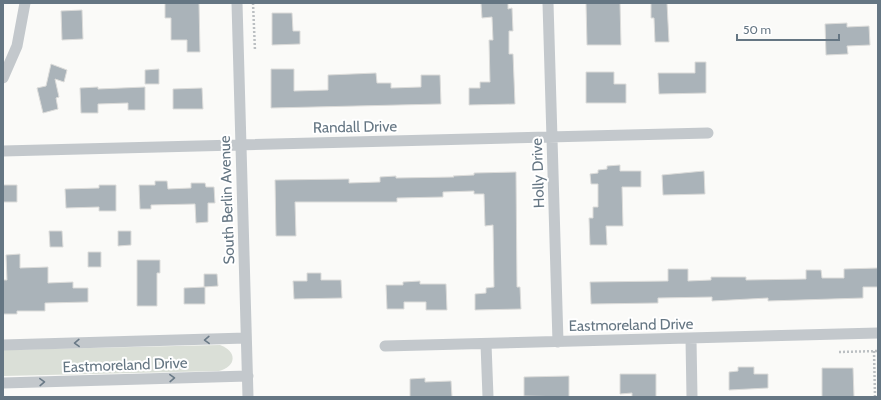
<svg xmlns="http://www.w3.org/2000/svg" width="881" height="400" font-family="Cabin,sans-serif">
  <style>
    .green { fill: #dadfd7 }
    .building { fill: #aab3b9; stroke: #dcdcda }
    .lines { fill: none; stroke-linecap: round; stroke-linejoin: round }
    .path { stroke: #bbbfc2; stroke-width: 2.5; stroke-dasharray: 2 2; stroke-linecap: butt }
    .street { stroke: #c3c8cc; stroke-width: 11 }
    .oneway { stroke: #6a7a87 }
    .labels { text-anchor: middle; stroke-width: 4; stroke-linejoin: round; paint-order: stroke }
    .street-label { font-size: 15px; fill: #657683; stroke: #fff }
  </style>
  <rect width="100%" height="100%" fill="#fafaf8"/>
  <!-- green -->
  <path class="green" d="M220,345C237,351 237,366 219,371L3,376V350Z"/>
  <!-- building -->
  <path class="building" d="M165,3H199L200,52H187V40H171V18H165Z
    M481,3H508V9L512,8L513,31H509V54H513L515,104L469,105V88H480V82H490L489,40H493L492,17L482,18Z
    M586,3H620L621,45H587Z
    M651,3H667L669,42H655L654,18H651Z
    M82,10L83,39L62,40L61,11Z
    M272,13H292L293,31H300V44L272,45Z
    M847,23V27L869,26L870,45L847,46L848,54L826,55L825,24Z
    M695,62H706V93L659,94L658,73H695Z
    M51,64L67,70L64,82L55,79L59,97L56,98L58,109L43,113L37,88L46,86Z
    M159,69V84H145V70Z
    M271,69H294V91L328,90V75L376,73L377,83H391V88L421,87V75H440L441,104L271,108Z
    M586,72H614V84H626V103H586Z
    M98,87V89L145,87V110H128V103L98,104V113H81L80,88Z
    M202,88L203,109H173V89Z
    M620,165V171H641V187H622L623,226H606L607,245H590L589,218H593V207H598V184H591L590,174L598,173V170L607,169V166Z
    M704,171L705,194L663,195L662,175Z
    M516,172L517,287H520L521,309L475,310V294L486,293V288L494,287L493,225L485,226L484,194H474V191L443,192V197L397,198V202H295L296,236H276L275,180L349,179V183L380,182V177L396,176V178L454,177L453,176L474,175V173Z
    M155,181H167L168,189L191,188V183H205L206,187H214L215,203H208V222L196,223L195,204L151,205V209H140L139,185H155Z
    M3,185H17V202H3Z
    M99,185H116V211H99V207L66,208L65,189L99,188Z
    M49,231H62L63,247H50Z
    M118,231H131V245L118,246Z
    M88,252H101V267H88Z
    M20,254V268L48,267V283L73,282V288H88V302L45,303V311H17V314H3V280H7L6,255Z
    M137,260H160V273H157V306H137Z
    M878,268V287H863V298L768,301V298L712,301V297L658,298V303L591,304L590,282L668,281V269H688V281L711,280V277H746V280L806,279V270H821L822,278H844V269Z
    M307,273H321V280H341L342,298L294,299L293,281H307Z
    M204,274H217L218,286L204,287Z
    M420,281V284H446L447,310H426V302H404V309H387L386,285H403V282Z
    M205,287V304H184V288Z
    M738,367H754V374H768V388L729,390V372L738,371Z
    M822,368H853L854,397H822Z
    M620,374H656V397H632V393L620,394Z
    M569,376V397L524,396V377Z
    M425,378V382L451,381L452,397H410V379Z"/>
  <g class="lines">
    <!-- path -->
    <path class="path" d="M253,3L255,51
      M874,351L875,397
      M839,352L878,351"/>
    <!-- street -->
    <path class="street" d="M237,3L248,397
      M548,3L558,342
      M3,78L17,46L25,3
      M3,151L708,133
      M691,339L692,397
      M486,344L488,397
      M3,345L246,338
      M385,346L878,333
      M3,383L248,376"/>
  </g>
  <!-- one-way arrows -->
  <defs><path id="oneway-chevron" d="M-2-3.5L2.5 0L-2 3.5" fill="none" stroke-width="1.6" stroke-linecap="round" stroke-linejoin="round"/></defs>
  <g class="oneway">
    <use href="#oneway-chevron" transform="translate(207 340) rotate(178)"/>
    <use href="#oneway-chevron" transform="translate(77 343) rotate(178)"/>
    <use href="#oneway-chevron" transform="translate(172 378) rotate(-2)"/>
    <use href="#oneway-chevron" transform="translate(42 382) rotate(-2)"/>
  </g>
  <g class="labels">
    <!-- street labels -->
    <g class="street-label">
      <text transform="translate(355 127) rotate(-1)" y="5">Randall Drive</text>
      <text transform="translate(538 173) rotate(-92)" y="5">Holly Drive</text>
      <text transform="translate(227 200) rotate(-92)" y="5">South Berlin Avenue</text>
      <text transform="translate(631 325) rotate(-1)" y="5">Eastmoreland Drive</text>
      <text transform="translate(125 365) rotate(-2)" y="5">Eastmoreland Drive</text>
    </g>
  </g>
  <!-- border -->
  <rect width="881" height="400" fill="none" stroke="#657683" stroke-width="8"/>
  <!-- scale -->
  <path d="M737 34v6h102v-6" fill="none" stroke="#657683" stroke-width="2"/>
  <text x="743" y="34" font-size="12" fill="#657683" stroke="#ffffff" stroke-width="3" paint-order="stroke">50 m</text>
</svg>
